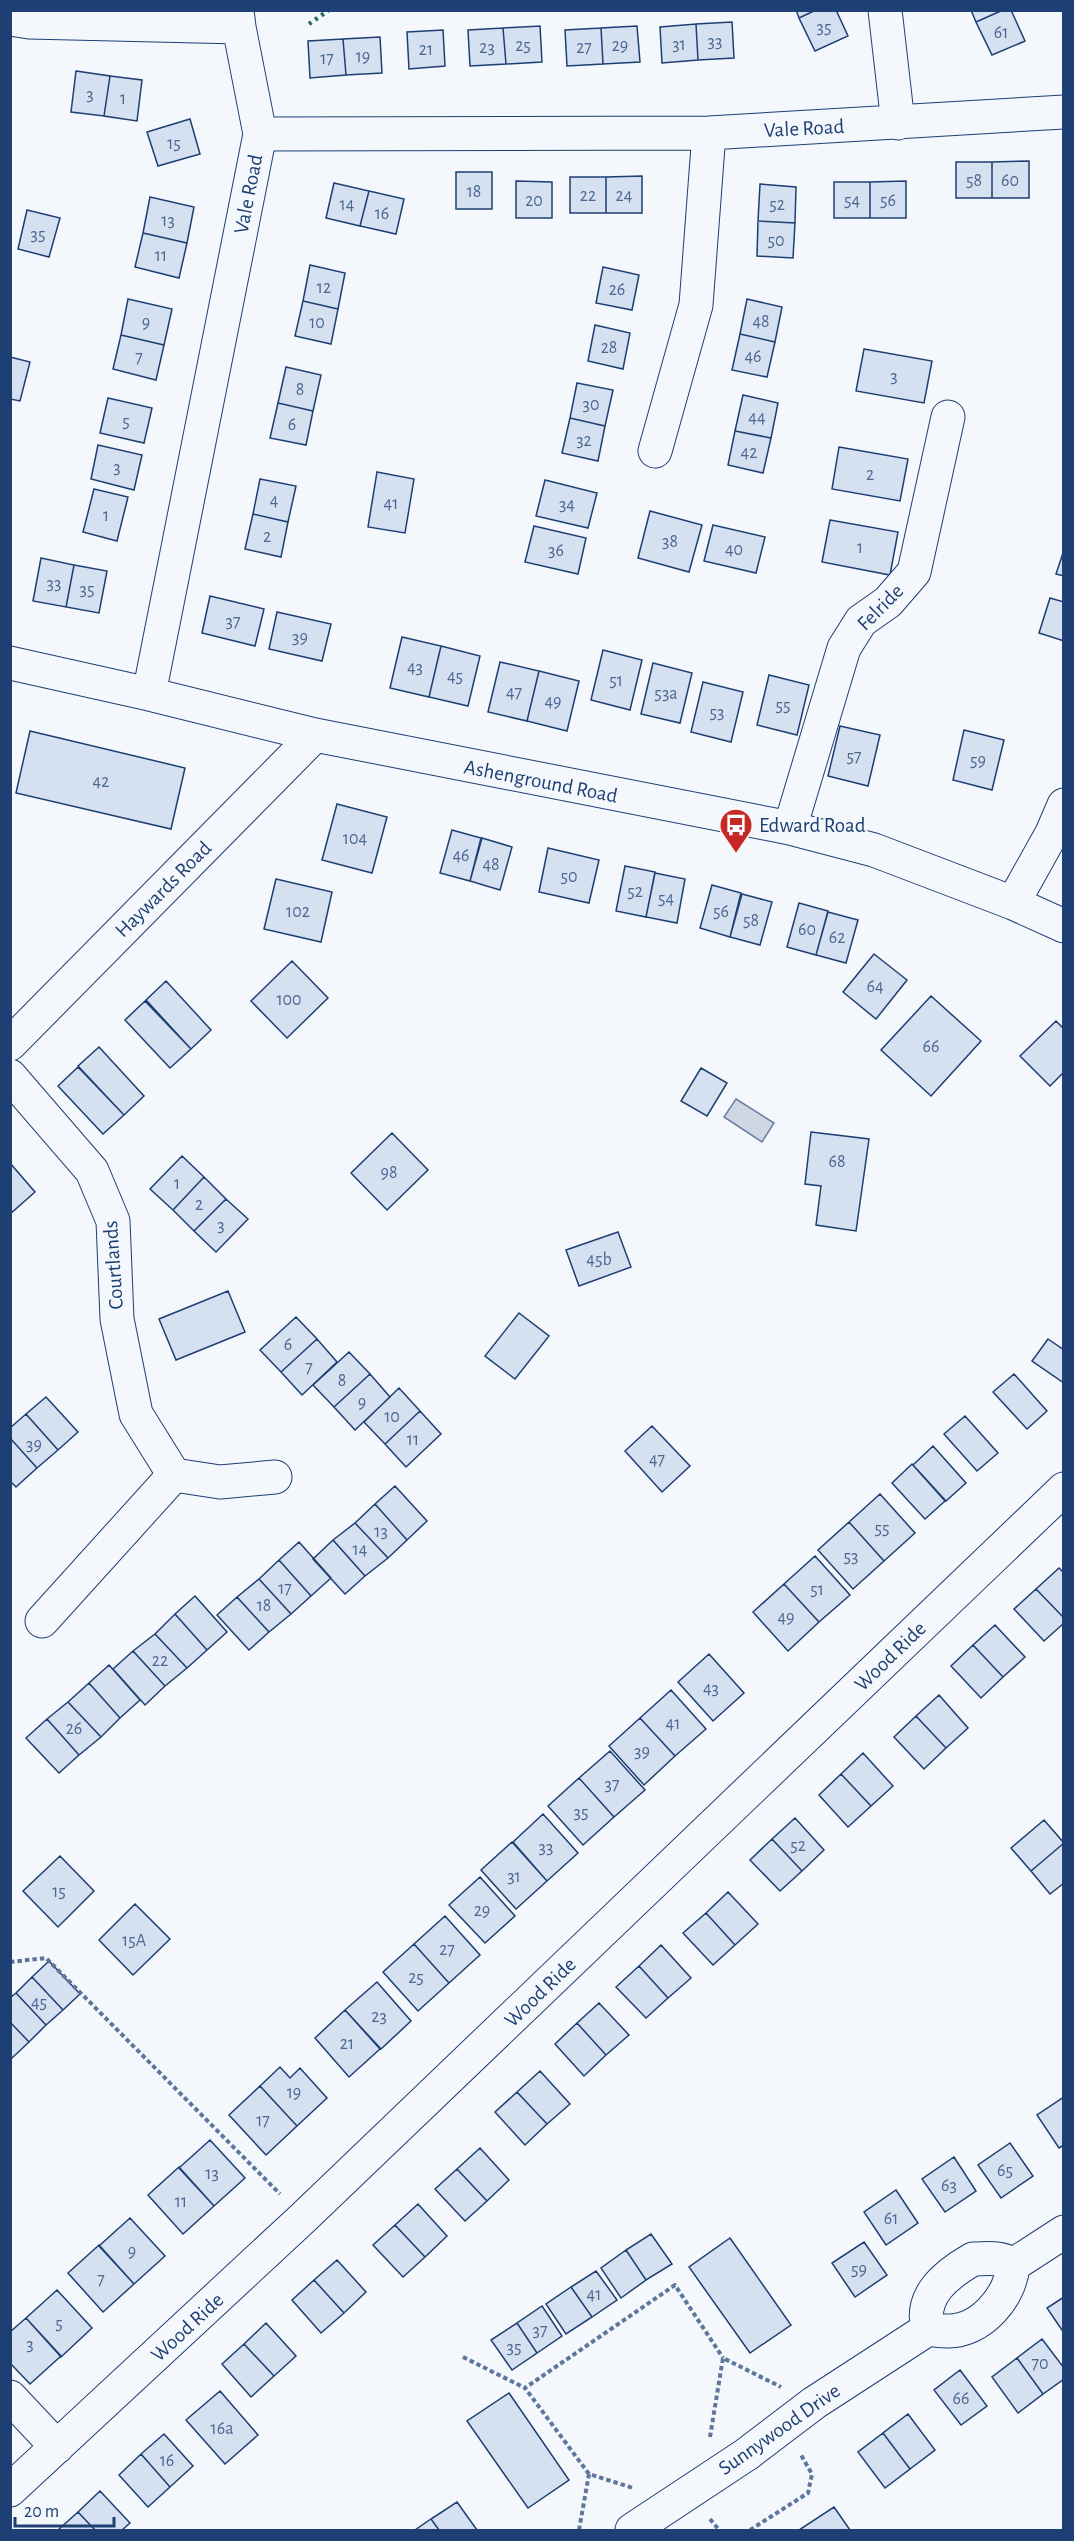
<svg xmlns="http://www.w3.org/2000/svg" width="1074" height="2541" font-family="'Alegreya Sans',sans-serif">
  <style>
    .water { fill: #cfd7e4; stroke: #687fa3; stroke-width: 1.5 }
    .building { fill: #d5e0f0; stroke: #1d3f73; stroke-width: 1.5 }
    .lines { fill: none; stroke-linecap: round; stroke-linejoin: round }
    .minor-casing { stroke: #1d3f73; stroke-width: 35 }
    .path { stroke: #5e769c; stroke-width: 4; stroke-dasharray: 4.5 3; stroke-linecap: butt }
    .minor { stroke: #f4f7fb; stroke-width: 33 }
    .hedge { stroke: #2c6c60; stroke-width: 4.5; stroke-dasharray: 3 4.5; stroke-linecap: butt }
    .labels { text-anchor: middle; stroke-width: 4.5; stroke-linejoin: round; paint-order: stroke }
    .number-label { font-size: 18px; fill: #4b6792 }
    .street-label { font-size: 21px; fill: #1d3f73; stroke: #f4f7fb }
    .poi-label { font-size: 21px; fill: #1d3f73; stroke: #f4f7fb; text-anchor: start }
  </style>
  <rect width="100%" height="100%" fill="#f4f7fb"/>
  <!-- water -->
  <path class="water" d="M736,1099L774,1123L762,1142L724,1117Z"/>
  <!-- building -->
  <path class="building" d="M796,10H816L799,18Z
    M816,10H836L848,36L815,51L799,18Z
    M971,10H1003L976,22Z
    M1003,10H1011L1025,41L992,55L976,22Z
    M732,22L734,58L698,60L696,24Z
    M696,24L698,60L662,63L660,27Z
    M540,26L542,62L506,64L503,28Z
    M637,26L640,62L603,64L601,28Z
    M503,28L506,64L470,66L468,30Z
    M601,28L603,64L567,66L565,30Z
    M443,30L445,66L409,69L407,32Z
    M380,37L382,73L346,75L343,39Z
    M343,39L346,75L310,78L308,41Z
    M76,71L110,76L104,116L71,112Z
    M110,76L142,80L137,121L104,116Z
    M190,119L200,154L158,166L147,132Z
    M1029,161V198H992V162Z
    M956,162H992V198H956Z
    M456,172H492V209H456Z
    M642,176V213H606V177Z
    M570,177H606V213H570Z
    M516,181L552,182V218H516Z
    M906,181V218H870V182Z
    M834,182H870V218H834Z
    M334,183L369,191L360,226L326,218Z
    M760,184L796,187L795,223L758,221Z
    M369,191L404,199L396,234L360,226Z
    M150,197L194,207L187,243L143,233Z
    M27,210L60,218L49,257L18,249Z
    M758,221L795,223L793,258L757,256Z
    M143,233L187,243L179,278L135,267Z
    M310,265L345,273L338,309L303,301Z
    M603,267L639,275L632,310L596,303Z
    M128,299L172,309L164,345L121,335Z
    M747,299L782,307L775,342L740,334Z
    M303,301L338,309L331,344L295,336Z
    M595,325L630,333L623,369L588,361Z
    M740,334L775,342L767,377L732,370Z
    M121,335L164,345L156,380L113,369Z
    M864,349L932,361L924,403L856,391Z
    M10,357L30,362L20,401L10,399Z
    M286,367L321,375L313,411L278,403Z
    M577,383L613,390L605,426L570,418Z
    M743,395L778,403L771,438L735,431Z
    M108,398L152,408L144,443L100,433Z
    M278,403L313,411L306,445L270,438Z
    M570,418L605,426L598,461L562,453Z
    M735,431L771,438L763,473L728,465Z
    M98,445L142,455L134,490L91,479Z
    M839,447L908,459L900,501L832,489Z
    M377,472L414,479L405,533L368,527Z
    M260,479L296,486L288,522L253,514Z
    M545,480L597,493L588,528L536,516Z
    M94,489L128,497L117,541L83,532Z
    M650,511L702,525L689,572L638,558Z
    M253,514L288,522L281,557L245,549Z
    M830,520L898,532L890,575L822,562Z
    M713,525L765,537L756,573L704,561Z
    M534,526L586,538L578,574L525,562Z
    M1064,550V576L1056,574Z
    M41,558L74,565L66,607L33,601Z
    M74,565L107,571L99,613L66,607Z
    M210,596L264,609L255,646L202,633Z
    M1050,598L1064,602V641L1039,633Z
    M277,612L331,624L322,661L269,649Z
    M402,637L441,646L429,697L390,688Z
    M441,646L480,656L468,706L429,697Z
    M603,650L642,660L630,710L591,700Z
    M500,662L539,671L527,721L488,712Z
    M653,663L692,673L680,723L641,714Z
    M539,671L579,681L567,731L527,721Z
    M769,675L809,685L797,735L757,725Z
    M703,682L743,692L731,742L691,732Z
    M840,726L880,735L868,786L828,776Z
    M964,730L1004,740L992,790L953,780Z
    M30,731L185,768L171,829L16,793Z
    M337,804L387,817L372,873L322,860Z
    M452,830L481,838L470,881L440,873Z
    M482,838L512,847L500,890L470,881Z
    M548,848L599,860L589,903L539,892Z
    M625,866L655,872L646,917L616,911Z
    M655,873L685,879L677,923L646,917Z
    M276,879L332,892L321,942L264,929Z
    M712,885L741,893L730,937L700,928Z
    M742,894L772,902L760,945L730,937Z
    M799,903L828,911L816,955L787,947Z
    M828,912L858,920L846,963L816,955Z
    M874,954L907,980L876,1019L843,992Z
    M292,961L328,998L287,1038L251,1001Z
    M166,981L211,1030L191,1049L146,1000Z
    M931,996L981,1041L931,1096L881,1050Z
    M145,1001L191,1049L170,1068L125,1020Z
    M1056,1021L1064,1029V1072L1050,1086L1020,1056Z
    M99,1047L144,1096L124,1115L78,1066Z
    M78,1067L124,1115L103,1134L58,1086Z
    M701,1068L727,1083L707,1116L681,1101Z
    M811,1132L869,1139L856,1231L816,1225L821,1186L805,1184Z
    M392,1133L428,1170L387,1210L351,1173Z
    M182,1156L204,1177L173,1210L150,1189Z
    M10,1163L35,1192L10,1214Z
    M204,1177L226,1199L194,1231L173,1210Z
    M226,1199L248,1219L216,1252L194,1231Z
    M618,1232L631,1267L579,1286L566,1250Z
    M228,1291L245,1332L176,1360L159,1319Z
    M519,1313L549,1336L515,1379L485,1356Z
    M296,1317L317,1339L281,1372L260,1350Z
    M317,1339L337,1362L302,1395L281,1372Z
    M1048,1339L1064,1350V1383L1032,1361Z
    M349,1352L370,1374L334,1407L313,1385Z
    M370,1374L390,1397L355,1430L334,1407Z
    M1014,1374L1047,1411L1027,1429L993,1392Z
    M399,1388L420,1411L385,1444L364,1422Z
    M46,1397L78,1432L58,1450L26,1414Z
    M420,1411L441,1434L406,1467L385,1444Z
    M26,1414L58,1450L37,1468L10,1438V1428Z
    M965,1416L998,1453L977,1471L944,1434Z
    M652,1426L690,1466L662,1492L625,1451Z
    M10,1438L37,1468L16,1487L10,1481Z
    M933,1446L966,1483L946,1501L913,1465Z
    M912,1464L945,1501L925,1519L892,1483Z
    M395,1486L427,1521L407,1540L375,1504Z
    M880,1494L915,1533L884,1561L849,1522Z
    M375,1504L407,1540L388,1558L355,1523Z
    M849,1522L884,1561L853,1589L818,1550Z
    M355,1523L388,1558L365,1576L333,1540Z
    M333,1540L365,1576L345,1594L313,1559Z
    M299,1542L331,1578L311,1596L279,1560Z
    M815,1556L850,1595L819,1622L784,1584Z
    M279,1560L311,1596L291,1614L259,1579Z
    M1059,1568L1064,1573V1618L1036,1589Z
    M259,1579L291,1614L269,1632L237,1597Z
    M784,1584L819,1622L788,1651L753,1612Z
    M1036,1589L1064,1618V1623L1044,1641L1014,1609Z
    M195,1596L227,1632L207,1650L175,1614Z
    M237,1597L269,1632L249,1650L217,1615Z
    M175,1614L207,1650L187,1668L155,1634Z
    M995,1625L1025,1657L1003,1677L973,1645Z
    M155,1634L187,1668L165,1686L133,1651Z
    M973,1645L1003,1677L981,1698L951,1666Z
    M133,1651L165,1686L145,1705L113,1669Z
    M709,1654L744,1693L713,1721L678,1682Z
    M109,1665L140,1700L120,1718L89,1683Z
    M89,1683L120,1718L101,1737L68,1702Z
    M671,1690L706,1729L675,1756L640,1718Z
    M939,1695L968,1728L946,1748L916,1716Z
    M68,1702L101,1737L79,1755L47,1719Z
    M916,1716L946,1748L924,1769L894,1737Z
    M640,1718L675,1756L644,1785L609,1746Z
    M47,1719L79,1755L59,1773L26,1738Z
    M610,1751L645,1790L614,1817L579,1778Z
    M863,1753L893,1786L871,1806L841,1774Z
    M841,1774L871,1806L848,1827L819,1795Z
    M579,1778L614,1817L583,1845L548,1806Z
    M543,1814L578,1853L547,1881L513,1842Z
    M795,1818L824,1850L802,1871L772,1839Z
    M1044,1820L1064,1843L1031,1871L1011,1848Z
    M772,1839L802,1871L780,1891L750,1860Z
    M512,1842L547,1881L516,1909L481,1870Z
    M1064,1843V1883L1050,1894L1031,1871Z
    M60,1856L94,1891L58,1927L23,1891Z
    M480,1877L515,1916L485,1943L449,1905Z
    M728,1892L758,1924L735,1945L706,1913Z
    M135,1904L170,1939L133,1975L99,1940Z
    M706,1913L735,1945L713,1965L683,1933Z
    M445,1916L480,1955L449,1983L414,1944Z
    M414,1944L449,1983L418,2011L383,1972Z
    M661,1945L691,1978L668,1998L639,1966Z
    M49,1961L80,1994L63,2010L32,1977Z
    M639,1966L668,1998L646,2018L616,1987Z
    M32,1977L63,2010L46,2025L16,1993Z
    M377,1982L411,2021L381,2049L345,2010Z
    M16,1993L46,2025L29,2042L10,2022V1998Z
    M599,2003L629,2035L606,2055L577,2023Z
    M345,2010L380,2049L349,2077L315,2038Z
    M10,2022L29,2042L12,2058L10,2056Z
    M577,2023L606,2055L584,2076L555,2044Z
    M280,2067L290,2078L300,2068L327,2098L297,2126L260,2086Z
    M540,2071L570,2104L547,2124L517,2092Z
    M260,2086L297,2126L266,2155L229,2115Z
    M517,2092L547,2124L525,2145L495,2112Z
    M1064,2097V2145L1059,2148L1037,2115Z
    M210,2140L245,2178L214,2206L179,2168Z
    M1010,2143L1033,2176L1001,2198L978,2165Z
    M480,2148L509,2180L487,2201L457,2169Z
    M954,2157L976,2191L945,2212L922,2179Z
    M179,2167L214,2206L183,2234L148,2195Z
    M457,2169L487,2201L465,2221L435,2189Z
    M896,2190L918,2223L886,2245L864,2212Z
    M418,2204L447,2236L425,2257L395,2225Z
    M130,2218L165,2256L134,2284L99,2246Z
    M395,2225L425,2257L403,2277L373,2245Z
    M651,2234L672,2264L646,2280L626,2250Z
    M730,2238L791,2325L750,2353L689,2267Z
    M864,2242L887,2275L855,2297L832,2263Z
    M99,2245L134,2284L103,2312L68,2273Z
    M626,2250L646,2280L621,2298L601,2268Z
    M337,2260L366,2292L344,2313L314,2280Z
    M596,2271L617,2300L592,2317L571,2287Z
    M314,2280L344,2313L321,2333L292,2300Z
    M571,2287L592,2317L566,2334L546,2304Z
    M57,2290L92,2328L61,2357L26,2318Z
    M1064,2297V2333L1047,2308Z
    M542,2306L562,2336L537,2353L517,2323Z
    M26,2318L61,2356L30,2384L10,2363V2332Z
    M266,2323L296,2356L274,2376L244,2344Z
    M517,2323L537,2353L512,2370L491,2340Z
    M1042,2339L1064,2368V2379L1043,2394L1017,2358Z
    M244,2344L274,2376L251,2397L222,2364Z
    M1017,2358L1043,2394L1018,2413L992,2377Z
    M960,2370L987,2406L961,2425L934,2390Z
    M220,2391L258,2435L225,2464L186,2420Z
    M509,2393L569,2480L528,2508L467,2421Z
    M908,2414L935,2450L910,2469L883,2433Z
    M883,2433L910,2469L885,2488L858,2452Z
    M164,2434L193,2466L170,2487L141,2454Z
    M141,2454L170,2487L148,2507L119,2475Z
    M100,2491L130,2523L122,2530H95L78,2512Z
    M457,2502L477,2530H439L431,2519Z
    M834,2507L850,2530H799Z
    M78,2512L95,2530H58Z
    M431,2519L439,2530H415Z"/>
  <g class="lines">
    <!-- minor casing -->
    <g class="minor-casing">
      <path id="minor" d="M237,10L239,27L260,134
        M885,10L898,123
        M10,19L29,22L239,27
        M655,451L696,305L709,133
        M10,663L149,694L315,735L790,828L874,850L1013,903L1064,926
        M149,694L260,134L709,133L1064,112
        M790,828L844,648L861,621L888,602L914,572L948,417
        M1013,903L1052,833L1064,805
        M10,1044L315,735
        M10,1076L92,1171L113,1221L117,1319L136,1414L174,1475
        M42,1621L174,1475L220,1482L275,1477
        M973,2259C987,2259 1001,2256 1013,2265C1011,2296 981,2332 947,2331C941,2331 934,2330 928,2329C919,2295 947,2274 973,2259Z
        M1013,2265L1064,2232
        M10,2397L57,2447
        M10,2490L303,2218L1064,1489
        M632,2530L747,2454L814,2403L928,2329"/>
    </g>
    <!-- path -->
    <path class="path" d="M10,1962L46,1958L280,2194
      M463,2357L525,2388
      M710,2437L723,2358L781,2387
      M589,2474L525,2388L675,2285L723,2358
      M710,2519L719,2530
      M579,2530L589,2474L633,2488
      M750,2530L808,2493L812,2474L801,2455"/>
    <!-- minor -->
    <use href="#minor" class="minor"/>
    <!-- hedge -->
    <path class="hedge" d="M309,24L329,10"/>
  </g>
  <!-- icons -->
  <defs>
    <g id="bus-pin" transform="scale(1.725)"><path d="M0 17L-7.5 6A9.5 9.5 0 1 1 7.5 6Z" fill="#c62828" stroke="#f4f7fb"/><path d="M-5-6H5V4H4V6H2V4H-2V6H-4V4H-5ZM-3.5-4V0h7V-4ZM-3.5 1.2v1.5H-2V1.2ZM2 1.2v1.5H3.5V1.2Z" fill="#fff"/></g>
  </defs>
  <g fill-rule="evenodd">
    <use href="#bus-pin" x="736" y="825"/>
  </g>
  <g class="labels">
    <!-- number labels -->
    <g class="number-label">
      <text x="824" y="33">35</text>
      <text x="1001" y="38">61</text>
      <text x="715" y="47">33</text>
      <text x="679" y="50">31</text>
      <text x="523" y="51">25</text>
      <text x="620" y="51">29</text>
      <text x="487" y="53">23</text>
      <text x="584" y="53">27</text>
      <text x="426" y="55">21</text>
      <text x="363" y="62">19</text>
      <text x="327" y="64">17</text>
      <text x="90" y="100">3</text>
      <text x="123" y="104">1</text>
      <text x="174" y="149">15</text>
      <text x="974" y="186">58</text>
      <text x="1010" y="186">60</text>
      <text x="474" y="197">18</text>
      <text x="588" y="201">22</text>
      <text x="624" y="201">24</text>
      <text x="534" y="206">20</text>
      <text x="852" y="206">54</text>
      <text x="888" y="206">56</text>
      <text x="347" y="210">14</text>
      <text x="777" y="210">52</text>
      <text x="382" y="219">16</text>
      <text x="168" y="226">13</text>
      <text x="38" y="240">35</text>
      <text x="776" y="246">50</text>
      <text x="161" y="261">11</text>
      <text x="324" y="293">12</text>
      <text x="617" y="295">26</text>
      <text x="761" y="327">48</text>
      <text x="146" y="328">9</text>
      <text x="317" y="328">10</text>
      <text x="609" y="353">28</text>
      <text x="753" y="362">46</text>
      <text x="139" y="363">7</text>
      <text x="894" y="382">3</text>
      <text x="300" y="395">8</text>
      <text x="591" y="410">30</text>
      <text x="757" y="423">44</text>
      <text x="126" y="427">5</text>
      <text x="292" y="430">6</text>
      <text x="584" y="446">32</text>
      <text x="749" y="458">42</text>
      <text x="117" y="473">3</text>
      <text x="870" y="480">2</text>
      <text x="274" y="506">4</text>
      <text x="391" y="509">41</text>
      <text x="567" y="510">34</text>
      <text x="106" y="521">1</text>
      <text x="267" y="542">2</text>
      <text x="670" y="547">38</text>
      <text x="860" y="553">1</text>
      <text x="734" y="555">40</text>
      <text x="556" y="556">36</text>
      <text x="54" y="589">33</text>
      <text x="87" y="595">35</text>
      <text x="233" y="627">37</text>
      <text x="300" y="643">39</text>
      <text x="415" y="673">43</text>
      <text x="455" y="682">45</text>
      <text x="616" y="686">51</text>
      <text x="514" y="698">47</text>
      <text x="666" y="699">53a</text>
      <text x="553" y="707">49</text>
      <text x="783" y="711">55</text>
      <text x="717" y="718">53</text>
      <text x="854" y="762">57</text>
      <text x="978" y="766">59</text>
      <text x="101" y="787">42</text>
      <text x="355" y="844">104</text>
      <text x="461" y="861">46</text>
      <text x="491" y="870">48</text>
      <text x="569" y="882">50</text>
      <text x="635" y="897">52</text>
      <text x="666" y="904">54</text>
      <text x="298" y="917">102</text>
      <text x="721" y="917">56</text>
      <text x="751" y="926">58</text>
      <text x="807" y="935">60</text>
      <text x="837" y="943">62</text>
      <text x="875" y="992">64</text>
      <text x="289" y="1005">100</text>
      <text x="931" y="1052">66</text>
      <text x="837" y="1167">68</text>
      <text x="389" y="1178">98</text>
      <text x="177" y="1189">1</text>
      <text x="199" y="1210">2</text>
      <text x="221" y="1231">3</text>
      <text x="599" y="1265">45b</text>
      <text x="288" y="1350">6</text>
      <text x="309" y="1373">7</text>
      <text x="342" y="1386">8</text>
      <text x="362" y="1408">9</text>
      <text x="392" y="1422">10</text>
      <text x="413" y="1445">11</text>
      <text x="34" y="1450">39</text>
      <text x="657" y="1465">47</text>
      <text x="882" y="1534">55</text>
      <text x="381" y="1537">13</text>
      <text x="360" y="1555">14</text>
      <text x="851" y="1562">53</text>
      <text x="285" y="1594">17</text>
      <text x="817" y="1595">51</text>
      <text x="264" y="1611">18</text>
      <text x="786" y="1623">49</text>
      <text x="160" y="1666">22</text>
      <text x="711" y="1694">43</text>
      <text x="673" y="1729">41</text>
      <text x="74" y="1734">26</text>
      <text x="642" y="1757">39</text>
      <text x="612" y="1790">37</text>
      <text x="581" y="1818">35</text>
      <text x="798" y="1851">52</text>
      <text x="546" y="1853">33</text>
      <text x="514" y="1882">31</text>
      <text x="59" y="1897">15</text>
      <text x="482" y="1916">29</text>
      <text x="134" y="1946">15A</text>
      <text x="447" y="1955">27</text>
      <text x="416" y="1983">25</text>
      <text x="39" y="2008">45</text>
      <text x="379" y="2022">23</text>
      <text x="347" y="2049">21</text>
      <text x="294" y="2098">19</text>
      <text x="263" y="2126">17</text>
      <text x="1005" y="2176">65</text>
      <text x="212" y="2179">13</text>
      <text x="949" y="2191">63</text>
      <text x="181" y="2207">11</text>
      <text x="891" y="2224">61</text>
      <text x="132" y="2257">9</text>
      <text x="859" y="2275">59</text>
      <text x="101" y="2285">7</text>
      <text x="594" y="2300">41</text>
      <text x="59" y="2329">5</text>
      <text x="540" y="2336">37</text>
      <text x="30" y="2350">3</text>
      <text x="514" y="2353">35</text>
      <text x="1040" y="2369">70</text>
      <text x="961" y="2404">66</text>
      <text x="222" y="2434">16a</text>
      <text x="167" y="2466">16</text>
    </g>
    <!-- street labels -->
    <g class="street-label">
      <text transform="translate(804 128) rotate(-3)" y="7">Vale Road</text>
      <text transform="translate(248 194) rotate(-79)" y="7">Vale Road</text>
      <text transform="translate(880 607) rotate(-45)" y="7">Felride</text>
      <text transform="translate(541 781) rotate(11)" y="7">Ashenground Road</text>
      <text transform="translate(163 889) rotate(-45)" y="7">Haywards Road</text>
      <text transform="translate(113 1265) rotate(-94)" y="7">Courtlands</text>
      <text transform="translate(890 1656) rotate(-44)" y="7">Wood Ride</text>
      <text transform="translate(540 1992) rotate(-44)" y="7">Wood Ride</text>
      <text transform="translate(187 2327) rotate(-43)" y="7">Wood Ride</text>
      <text transform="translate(779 2429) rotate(-35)" y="7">Sunnywood Drive</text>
    </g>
    <!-- poi labels -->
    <g class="poi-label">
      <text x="759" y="832">Edward Road</text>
    </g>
  </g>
  <!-- border -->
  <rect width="1074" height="2541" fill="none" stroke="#1d3f73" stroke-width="24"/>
  <!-- scale -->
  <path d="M15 2517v9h99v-9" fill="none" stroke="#1d3f73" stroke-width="3"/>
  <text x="24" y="2517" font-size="18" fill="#1d3f73" stroke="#f4f7fb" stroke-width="4.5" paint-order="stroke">20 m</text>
</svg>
